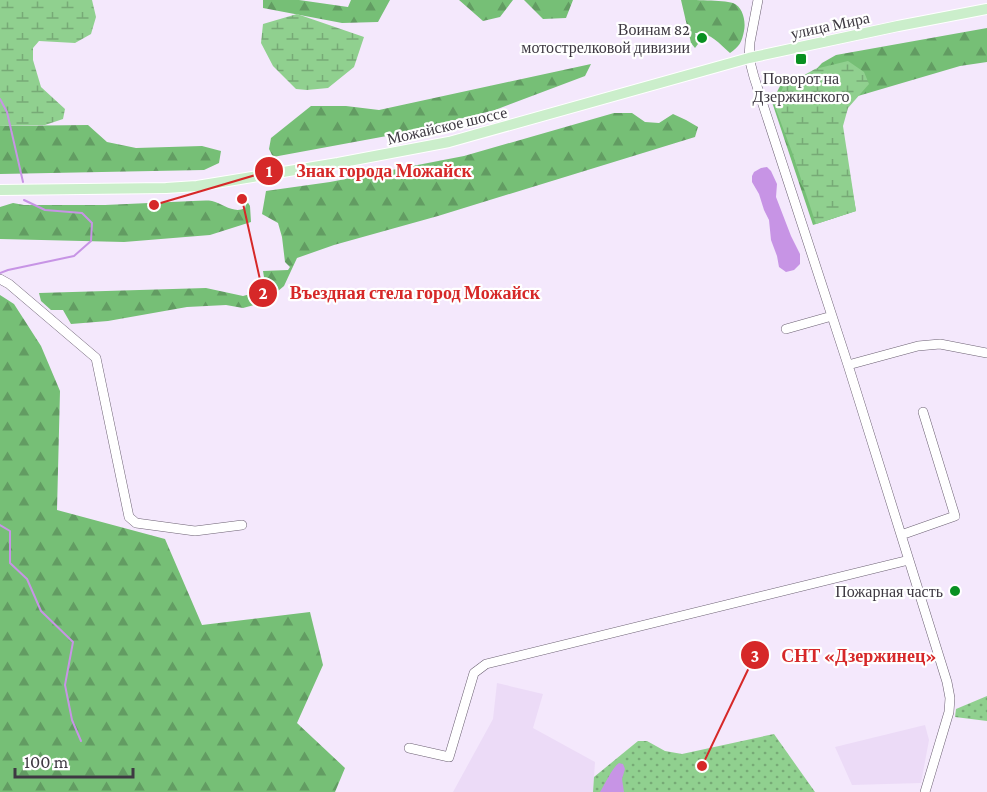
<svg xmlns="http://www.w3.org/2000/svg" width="987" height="792" font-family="'Crimson Pro',serif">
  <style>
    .built { fill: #ecdbf7 }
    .forest { fill: url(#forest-firs) }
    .wetland { fill: url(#wetland-marsh) }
    .garden { fill: url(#garden-dots) }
    .water { fill: #c794e5 }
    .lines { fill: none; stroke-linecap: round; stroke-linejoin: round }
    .stream { stroke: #c794e5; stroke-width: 2 }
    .minor-casing { stroke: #6c6173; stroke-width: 10 }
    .major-casing { stroke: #fff; stroke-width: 12 }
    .minor { stroke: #fff; stroke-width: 9 }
    .major { stroke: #cbeecb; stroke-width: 10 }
    .poi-dot { fill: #089021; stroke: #fff; stroke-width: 2 }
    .labels { text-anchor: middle; stroke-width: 4.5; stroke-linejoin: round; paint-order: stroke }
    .street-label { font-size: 16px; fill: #3e3942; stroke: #fff }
    .poi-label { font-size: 16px; fill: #3e3942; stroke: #fff; text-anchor: end }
    .leader { fill: none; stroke: #d62828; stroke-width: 2 }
    .callout-dot { fill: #d62828; stroke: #fff; stroke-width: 2 }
    .mark-label { font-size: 18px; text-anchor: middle; font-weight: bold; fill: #fff }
    .callout-label { font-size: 18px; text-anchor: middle; font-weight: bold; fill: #d62828; stroke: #fff; stroke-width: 4.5; stroke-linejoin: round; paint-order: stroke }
  </style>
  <defs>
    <pattern id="forest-firs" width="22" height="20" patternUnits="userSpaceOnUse" patternTransform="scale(1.5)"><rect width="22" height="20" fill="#76bf76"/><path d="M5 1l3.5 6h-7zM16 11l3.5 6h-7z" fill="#629c62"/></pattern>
    <pattern id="wetland-marsh" width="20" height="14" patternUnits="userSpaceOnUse" patternTransform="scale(1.5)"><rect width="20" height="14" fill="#90d08f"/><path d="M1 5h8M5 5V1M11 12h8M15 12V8" fill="none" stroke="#77aa76"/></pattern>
    <pattern id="garden-dots" width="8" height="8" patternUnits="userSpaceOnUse" patternTransform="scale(1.5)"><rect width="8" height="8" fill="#90d08f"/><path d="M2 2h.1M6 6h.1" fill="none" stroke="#77aa76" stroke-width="1.8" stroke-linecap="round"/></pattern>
  </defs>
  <rect width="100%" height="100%" fill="#f4e8fc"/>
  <!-- built -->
  <path class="built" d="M497,683L543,694L533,728L595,762L593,792H453L493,719Z
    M925,725L929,740L921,783L852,785L835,747Z"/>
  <!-- forest -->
  <path class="forest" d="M263,0H299L348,7L351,0H390L378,22L342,23L263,8Z
    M459,0H513L500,17L483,21Z
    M524,0H573L566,18L543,19Z
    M681,0C693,0 722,0 733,3C743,7 746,21 744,31C742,42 739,47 730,53C719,43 710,32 695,33L698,44L695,48L691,43Z
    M987,28V62L960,66L858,96L839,115L856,211L813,225L772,102L785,76L808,78L822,63L836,55Z
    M591,64L585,76L495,110L403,133L273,157L269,149L271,138L311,106H346L379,110Z
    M614,113H632L645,122L659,123L673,114L686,120L698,127L695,137L438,216L334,245L297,258L284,286L265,302L243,308L226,305L187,307L108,321L71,324L63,310H51L41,301L39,293L206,288L243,296L254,293L261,286L264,277L263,271L288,270L290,267L285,262L282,237L278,223L262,214L266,191L330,182L464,156Z
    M88,125L107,142L136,148L202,146L221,151L219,163L204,170L0,174V126Z
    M193,201C199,201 206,200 212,201C223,204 234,214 245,208L247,201L250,206L251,222L210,235L124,242L0,239V207L13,203L24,205H105Z
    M0,295L14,304L41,346L60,391L57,510L165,539L202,625L310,612L323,665L297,723L345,768L335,792H0Z"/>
  <!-- wetland -->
  <path class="wetland" d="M0,0H92L96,17L91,34L75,43L39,41L33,48V60L41,87L65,109L63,119L45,125L0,126Z
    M297,14L364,37L354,67L328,88L307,90L296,89L273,66L261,43L263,24Z
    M848,61L864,72L869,84L848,108L843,126L856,211L816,224L792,152L775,107L783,87L815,69Z"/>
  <!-- garden -->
  <path class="garden" d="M987,696V721L955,717L956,709Z
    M774,734L815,792H593L594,777L638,741H647L665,751L682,754Z"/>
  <!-- water -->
  <path class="water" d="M767,167L771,171L777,184L776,197L791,236L800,254V264L794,270L786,272L779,267L777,256L771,240L769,220L764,210L759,194L752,182V176L754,172L761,168Z
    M619,763L623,764L625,769L622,779L624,792H600C605,784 612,768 619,763Z"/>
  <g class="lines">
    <!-- stream -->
    <path class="stream" d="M0,99L7,112L23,182
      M0,273L8,270L74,256L91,241L92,223L82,213L45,210L24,200
      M0,525L10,531V563L27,579L41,611L73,642L65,685L72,720L81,741"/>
    <!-- minor casing -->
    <g class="minor-casing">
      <path id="minor" d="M758,0L750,42L749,58L754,77L848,365L947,682L950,698L949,712L925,792
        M0,279L9,284L96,358L129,517L136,523L195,531L242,525
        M786,329L832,316
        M848,365L918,346L940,344L987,353
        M901,535L955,516L923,412
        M409,748L449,757L474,673L486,664L909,560"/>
    </g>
    <!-- major casing -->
    <g class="major-casing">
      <path id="major" d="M0,190L166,188L197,186L338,163L449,142L749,58L898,26L987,9"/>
    </g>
    <!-- minor -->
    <use href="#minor" class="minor"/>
    <!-- major -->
    <use href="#major" class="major"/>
  </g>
  <!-- markers -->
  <g class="poi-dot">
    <circle cx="702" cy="38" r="6"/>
    <rect x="795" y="53" width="12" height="12" rx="3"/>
    <circle cx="955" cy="591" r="6"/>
  </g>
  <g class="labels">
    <!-- street labels -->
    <g class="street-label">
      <text transform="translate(830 25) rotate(-12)" y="6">улица Мира</text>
      <text transform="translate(447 125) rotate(-13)" y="6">Можайское шоссе</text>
    </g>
    <!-- poi labels -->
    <g class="poi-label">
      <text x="690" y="35">Воинам 82<tspan x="690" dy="18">мотострелковой дивизии</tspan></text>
      <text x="801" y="84" text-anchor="middle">Поворот на<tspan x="801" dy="18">Дзержинского</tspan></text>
      <text x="943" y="597">Пожарная часть</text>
    </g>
  </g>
  <!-- callouts -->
  <path class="leader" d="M154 205L269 171M242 199L263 293M702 766L755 655"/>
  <g class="callout-dot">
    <circle cx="154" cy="205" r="6"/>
    <circle cx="242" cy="199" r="6"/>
    <circle cx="702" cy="766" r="6"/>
    <circle cx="269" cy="171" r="15"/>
    <circle cx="263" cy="293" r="15"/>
    <circle cx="755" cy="655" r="15"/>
  </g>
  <g class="mark-label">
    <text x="269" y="177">1</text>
    <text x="263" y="299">2</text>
    <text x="755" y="662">3</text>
  </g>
  <g class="callout-label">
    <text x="384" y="177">Знак города Можайск</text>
    <text x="415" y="299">Въездная стела город Можайск</text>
    <text x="859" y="662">СНТ «Дзержинец»</text>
  </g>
  <!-- scale -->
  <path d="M15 768v9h118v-9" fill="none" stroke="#3e3942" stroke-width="3"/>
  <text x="24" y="768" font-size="18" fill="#3e3942" stroke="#ffffff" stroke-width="4.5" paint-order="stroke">100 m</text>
</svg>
